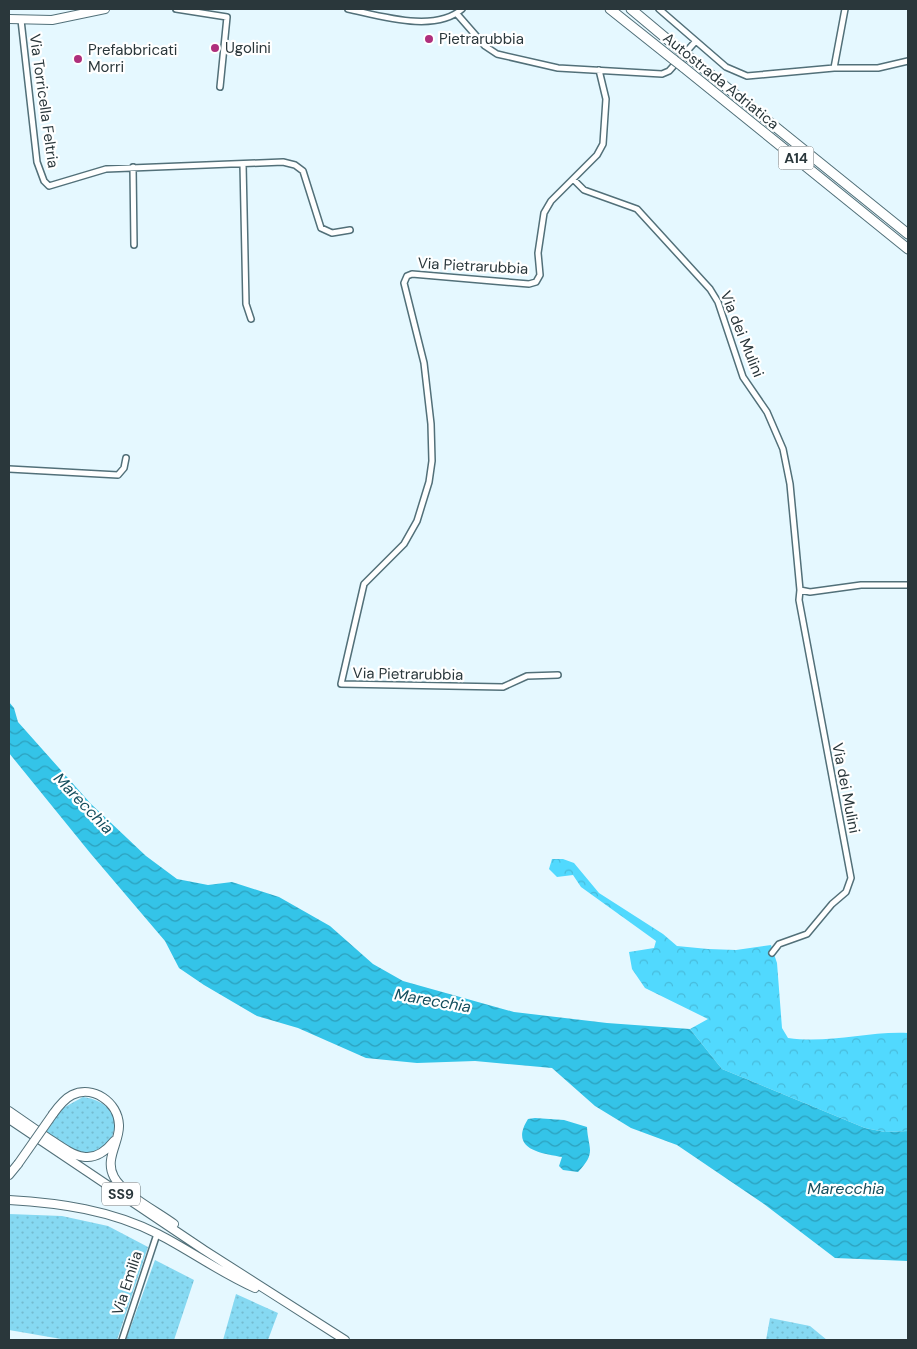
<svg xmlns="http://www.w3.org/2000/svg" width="917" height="1349" font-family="'DM Sans',sans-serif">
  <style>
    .grass { fill: url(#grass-dots) }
    .forest { fill: url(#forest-crowns) }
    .water { fill: url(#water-waves) }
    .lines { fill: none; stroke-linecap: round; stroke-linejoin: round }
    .street-casing { stroke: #527079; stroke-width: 8 }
    .primary-casing { stroke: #527079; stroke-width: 10 }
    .highway-casing { stroke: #527079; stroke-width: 11 }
    .street { stroke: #fff; stroke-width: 5 }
    .primary { stroke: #fff; stroke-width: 8 }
    .highway { stroke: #fff; stroke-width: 9 }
    .primary-bridge-casing { stroke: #527079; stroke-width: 10; stroke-linecap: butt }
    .highway-bridge-casing { stroke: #527079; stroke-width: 11; stroke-linecap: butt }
    .primary-bridge { stroke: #fff; stroke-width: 8 }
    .highway-bridge { stroke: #fff; stroke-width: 9 }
    .poi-dot { fill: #af2f7c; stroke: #fff; stroke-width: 2 }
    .labels { text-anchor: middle; stroke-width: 4.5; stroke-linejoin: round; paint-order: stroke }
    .shield { fill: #fff; stroke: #6a7376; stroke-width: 1 }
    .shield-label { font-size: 14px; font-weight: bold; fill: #2a373b }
    .poi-label { font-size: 15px; fill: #2a373b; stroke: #fff; text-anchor: start }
    .street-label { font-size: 15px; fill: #2a373b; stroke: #fff }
    .water-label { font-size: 16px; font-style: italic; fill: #144e5d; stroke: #fff }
  </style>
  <defs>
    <pattern id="grass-dots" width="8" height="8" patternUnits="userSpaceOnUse" patternTransform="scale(1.25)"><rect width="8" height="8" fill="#86d9f2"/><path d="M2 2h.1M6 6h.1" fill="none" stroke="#74bbd0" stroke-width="1.8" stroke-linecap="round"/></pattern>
    <pattern id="forest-crowns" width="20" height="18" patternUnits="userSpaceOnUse" patternTransform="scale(1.25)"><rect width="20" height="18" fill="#51d9fe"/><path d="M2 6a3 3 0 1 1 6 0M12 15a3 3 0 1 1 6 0" fill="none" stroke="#47bbdb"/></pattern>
    <pattern id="water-waves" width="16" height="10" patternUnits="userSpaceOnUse" patternTransform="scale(1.25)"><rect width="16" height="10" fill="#34c4e8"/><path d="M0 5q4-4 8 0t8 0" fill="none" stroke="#2ca0bd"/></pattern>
  </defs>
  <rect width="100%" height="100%" fill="#e5f8ff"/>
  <!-- grass -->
  <path class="grass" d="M83,1097C139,1105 110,1168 75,1152C65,1148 55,1139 46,1132L63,1108Z
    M9,1214L62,1216L108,1226L148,1247L117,1340H67L9,1330Z
    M155,1260L194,1280L174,1340H126Z
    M236,1294L278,1313L268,1340H223Z
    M770,1318L810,1326L827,1340H766Z"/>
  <!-- forest -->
  <path class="forest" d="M552,859H563L574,863L599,893L663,934L677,946L708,949L736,950L771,945L777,963L782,1028L788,1038C829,1044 868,1031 908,1033V1131L885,1132L865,1128L722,1069L690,1029L708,1019L645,988L632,969L629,952L654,948L656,941L581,887L573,875L557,877L549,869Z"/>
  <!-- water -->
  <path class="water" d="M9,702L14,708L18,722L91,804L146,856L177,879L208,885L232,882L279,897L330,926L373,964L403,981L514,1012L607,1023L690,1029L722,1069L865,1128L885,1132L908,1131V1261L835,1258L764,1204L677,1145L631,1128L595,1106L552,1068L475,1061L417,1063L366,1058L298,1028L257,1016L204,985L179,968L165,941L91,854L9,753Z
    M535,1118L564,1120L587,1127C588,1149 597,1152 578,1172L563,1170L559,1166L562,1157C540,1153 509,1149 528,1119Z"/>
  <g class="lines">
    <!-- street casing -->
    <g class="street-casing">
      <path id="street" d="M176,9L227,17L220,87
        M348,9C381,16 435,33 462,9
        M659,9L726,67L747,76L834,68H878L908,61
        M457,14L485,46L497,54L558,68L662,74L669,71L695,42
        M21,20L37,162L44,181L49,186L106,169L283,162L295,165L303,171L321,228L332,233L350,230
        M834,68L845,9
        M243,164L246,304L251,319
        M133,167L134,245
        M573,179L584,190L637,209L710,289L718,302L743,377L767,412L783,449L790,484L800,590L799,600L851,878L846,892L832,904L807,934L779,944L772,953
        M9,469L118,475L124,468L126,458
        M800,590L810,592L861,585H908
        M558,675L527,676L503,687L341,684L364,584L404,544L417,521L429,482L432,461L431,424L424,363L404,283L407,276L412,274L529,284L536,282L540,275L538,253L544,213L551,201L597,155L603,144L606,99L599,70
        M122,1340L157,1234"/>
    </g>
    <!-- primary casing -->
    <g class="primary-casing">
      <path id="primary" d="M9,19L52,20L105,9
        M9,1111C22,1120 35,1129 48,1138C72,1154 91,1170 114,1141
        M53,1114C58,1107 64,1099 72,1095C93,1085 118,1102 119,1125C120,1142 104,1159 114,1177C123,1194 158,1212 174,1224
        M9,1119L204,1250L345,1340
        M9,1175L18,1164
        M9,1200C60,1203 111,1210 158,1234C191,1251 221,1273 255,1288"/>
    </g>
    <!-- highway casing -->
    <g class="highway-casing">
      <path id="highway" d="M610,9L674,60
        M631,9L680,50
        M689,57L908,234
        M683,67L908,249"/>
    </g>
    <!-- street -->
    <use href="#street" class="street"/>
    <!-- primary -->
    <use href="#primary" class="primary"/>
    <!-- highway -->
    <use href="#highway" class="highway"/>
    <!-- primary-bridge casing -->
    <g class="primary-bridge-casing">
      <path id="primary-bridge" d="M18,1164L53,1114"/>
    </g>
    <!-- highway-bridge casing -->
    <g class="highway-bridge-casing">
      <path id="highway-bridge" d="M680,50L689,57
        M674,60L683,67"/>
    </g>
    <!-- primary-bridge -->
    <use href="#primary-bridge" class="primary-bridge"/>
    <!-- highway-bridge -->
    <use href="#highway-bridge" class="highway-bridge"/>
  </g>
  <!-- markers -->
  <g class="poi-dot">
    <circle cx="429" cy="39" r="5"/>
    <circle cx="215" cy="48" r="5"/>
    <circle cx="78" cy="59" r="5"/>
  </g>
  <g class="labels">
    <!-- shield labels -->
    <g class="shield">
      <rect x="778.5" y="146.5" width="35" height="23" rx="4"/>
      <rect x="102" y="1182.5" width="38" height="23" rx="4"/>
    </g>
    <g class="shield-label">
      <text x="796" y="163">A14</text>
      <text x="121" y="1199">SS9</text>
    </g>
    <!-- poi labels -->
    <g class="poi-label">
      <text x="439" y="44">Pietrarubbia</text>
      <text x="225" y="53">Ugolini</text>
      <text x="88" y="55">Prefabbricati<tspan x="88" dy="17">Morri</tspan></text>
    </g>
    <!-- street labels -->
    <g class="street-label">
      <text transform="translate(721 81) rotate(39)" y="5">Autostrada Adriatica</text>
      <text transform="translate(44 101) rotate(82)" y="5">Via Torricella Feltria</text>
      <text transform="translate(473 266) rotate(3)" y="5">Via Pietrarubbia</text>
      <text transform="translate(742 334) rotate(68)" y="5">Via dei Mulini</text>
      <text transform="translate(408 674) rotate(1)" y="5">Via Pietrarubbia</text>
      <text transform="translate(846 788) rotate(79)" y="5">Via dei Mulini</text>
      <text transform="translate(127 1283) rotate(-72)" y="5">Via Emilia</text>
    </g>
    <!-- water labels -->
    <g class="water-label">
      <text transform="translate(84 803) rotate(46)" y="6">Marecchia</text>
      <text transform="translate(433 1000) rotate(10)" y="6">Marecchia</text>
      <text x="846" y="1194">Marecchia</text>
    </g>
  </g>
  <!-- border -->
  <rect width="917" height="1349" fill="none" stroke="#2a373b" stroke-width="20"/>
</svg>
